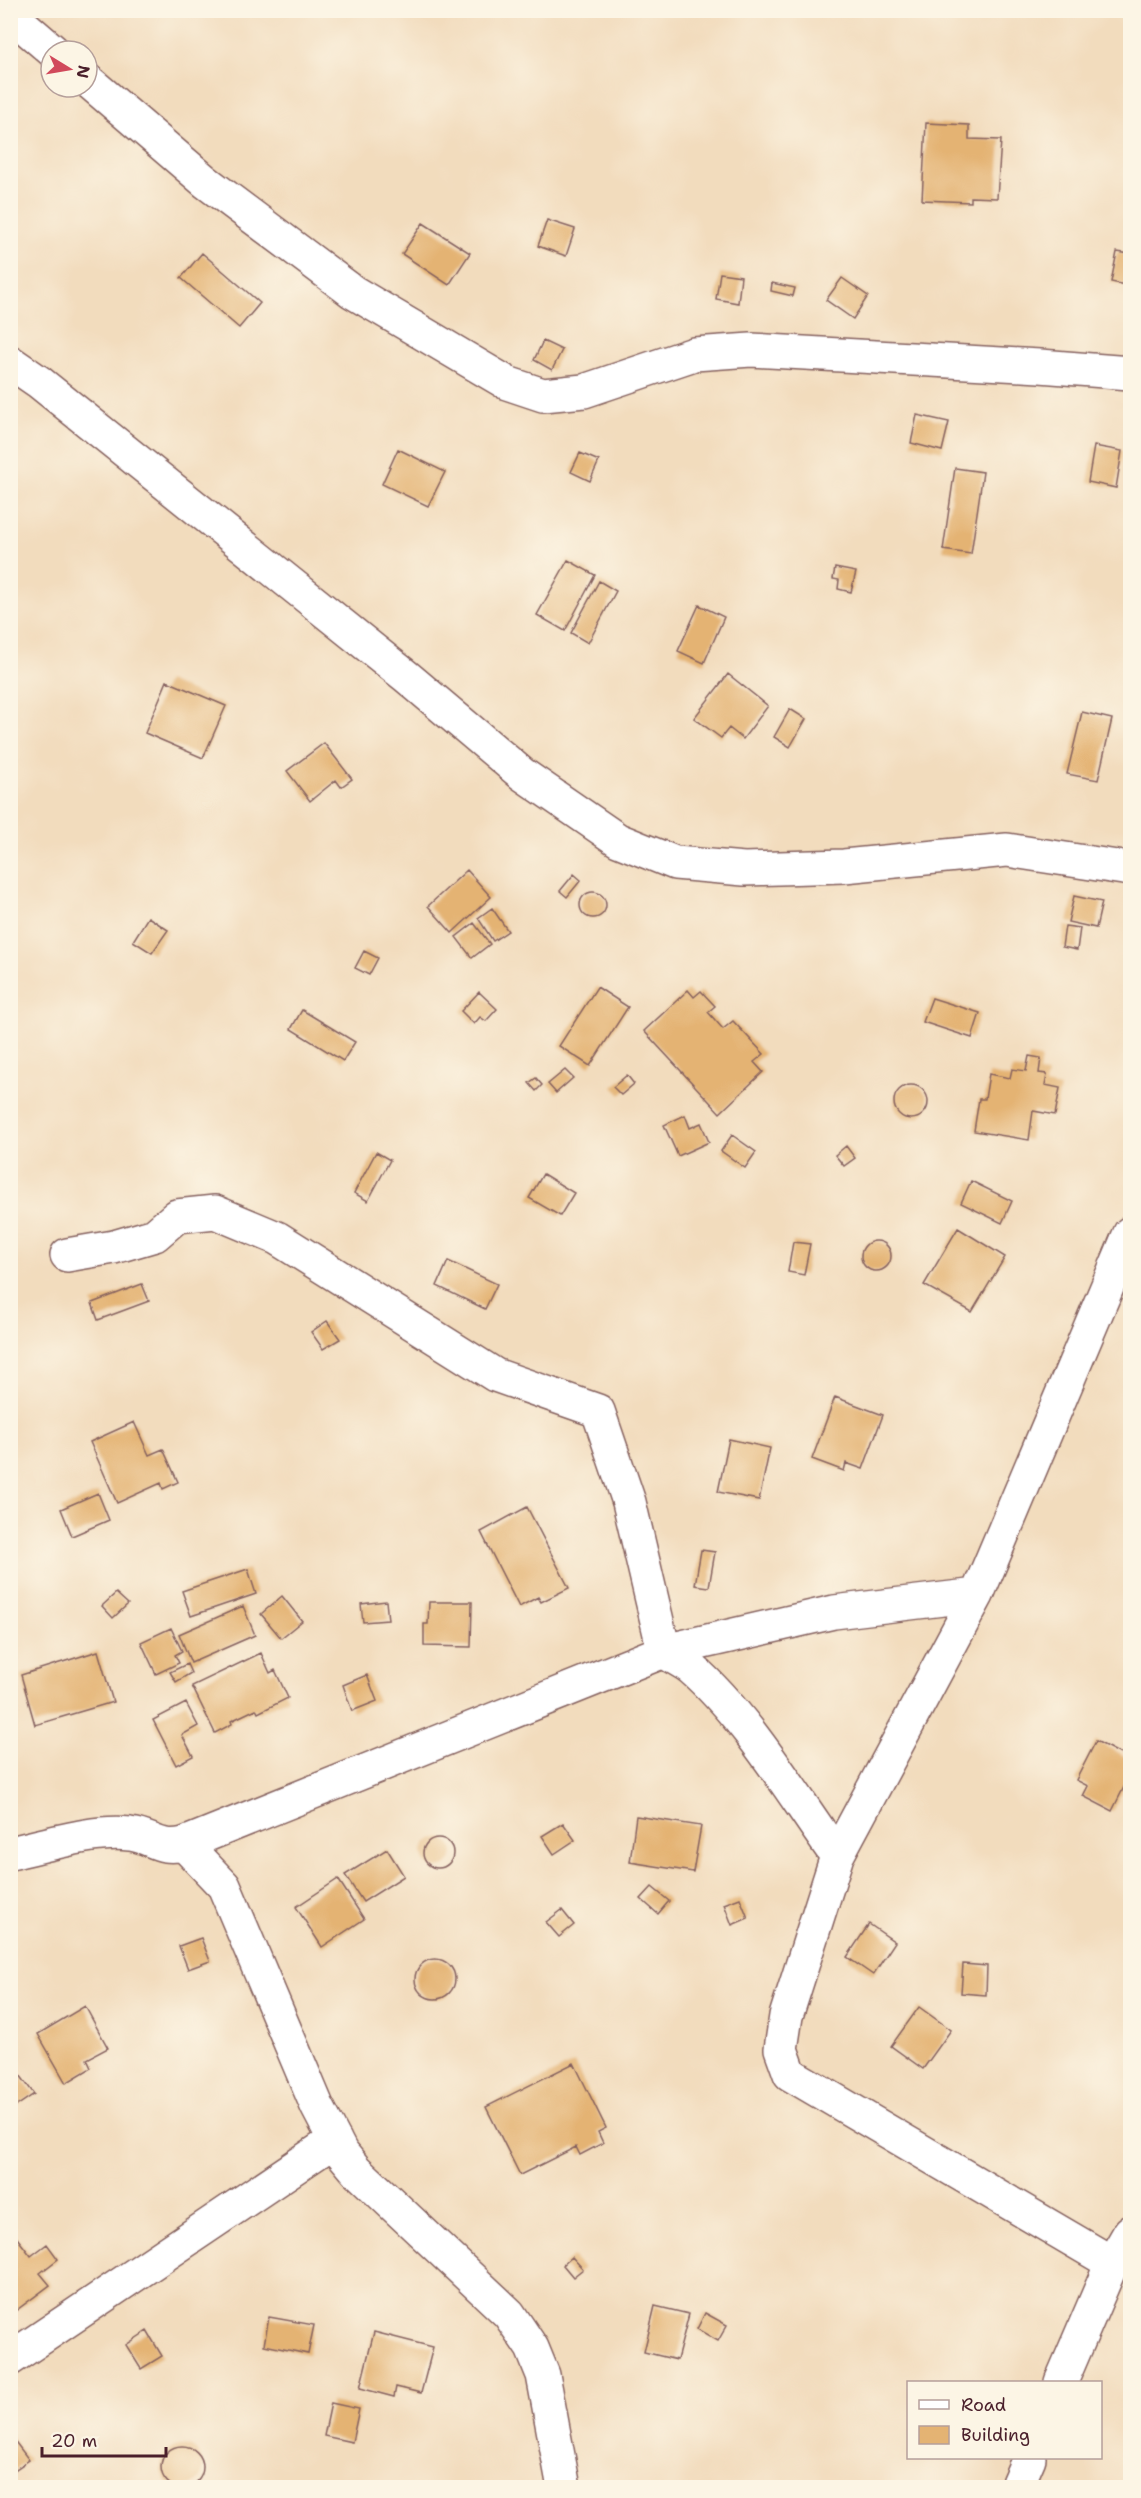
<svg xmlns="http://www.w3.org/2000/svg" width="1141" height="2498" font-family="'Shantell Sans',sans-serif">
  <style>
    .building { fill: #e4b373 }
    .lines { fill: none; stroke-linecap: round; stroke-linejoin: round }
    .minor-casing { stroke: #85615e; stroke-width: 36 }
    .minor { stroke: #fff; stroke-width: 33 }
  </style>
  <rect width="100%" height="100%" fill="#fcf5e5"/>
  <filter id="ink" filterUnits="userSpaceOnUse"><feTurbulence type="fractalNoise" baseFrequency=".0167" numOctaves="2"/><feDisplacementMap in="SourceGraphic" scale="12" xChannelSelector="R" yChannelSelector="G"/><feConvolveMatrix kernelMatrix="1 2 1 2 8 2 1 2 1" color-interpolation-filters="sRGB"/></filter>
  <filter id="wash" filterUnits="userSpaceOnUse"><feTurbulence type="fractalNoise" baseFrequency=".008" numOctaves="4" result="noise"/><feDisplacementMap in="SourceGraphic" scale="24" xChannelSelector="R" yChannelSelector="G"/><feGaussianBlur stdDeviation="1.35" result="paint"/><feColorMatrix in="noise" values="0 0 0 0 0 0 0 0 0 0 0 0 0 0 0 0 0 1.4 0 .05"/><feComposite in="paint" operator="in"/></filter>
  <g filter="url(#wash)">
    <rect width="100%" height="100%" fill="#f2dcbd"/>
    <g id="blocks">
      <!-- building -->
      <path class="building" d="M926,123L969,125V139L1001,140L997,198L971,197V202L922,200Z
        M547,220L575,229L566,256L538,246Z
        M423,223L470,253L449,285L402,254Z
        M1117,252L1130,254V286L1111,282Z
        M202,253L260,303L239,328L181,278Z
        M720,273L741,276L738,303L716,299Z
        M842,278L868,296L853,319L826,300Z
        M772,283L795,288L793,296L771,291Z
        M543,341L562,350L552,370L534,360Z
        M917,415L949,422L942,451L911,443Z
        M1094,446L1122,451L1116,488L1088,482Z
        M398,449L445,472L428,506L382,484Z
        M580,453L599,461L590,481L571,472Z
        M955,468L983,472L971,554L943,550Z
        M568,560L595,575L565,631L537,615Z
        M835,568L856,572L851,592L838,589L839,580L833,579Z
        M599,581L616,591L588,643L571,633Z
        M699,605L724,617L704,663L678,651Z
        M728,674L768,706L743,739L729,728L721,738L694,718Z
        M167,681L226,706L203,758L145,733Z
        M790,709L806,719L790,747L774,737Z
        M1082,712L1112,719L1098,780L1067,774Z
        M324,743L352,779L341,787L336,780L310,801L287,771Z
        M467,870L491,897L452,933L428,906Z
        M574,874L581,880L567,897L560,891Z
        M580 905a13 13 0 1 1 26 0a13 13 0 1 1-26 0Z
        M1074,896L1102,902L1096,928L1068,922Z
        M492,908L508,931L493,941L478,918Z
        M148,917L168,930L152,953L133,941Z
        M474,923L490,944L472,958L456,937Z
        M1065,926L1080,928L1077,950L1062,947Z
        M364,951L378,958L369,975L355,968Z
        M597,987L628,1007L590,1066L559,1046Z
        M688,990L694,997L701,991L715,1006L708,1012L723,1029L733,1021L764,1054L754,1062L763,1072L720,1113L644,1031Z
        M479,992L497,1009L486,1021L480,1017L474,1024L461,1011Z
        M932,998L980,1013L972,1038L923,1022Z
        M302,1010L355,1042L343,1061L291,1029Z
        M1029,1056L1041,1058L1039,1073L1047,1074L1045,1085L1060,1088L1055,1115L1033,1111L1029,1140L974,1131L979,1099H985L989,1074L1010,1078L1012,1069L1026,1071Z
        M565,1070L573,1078L556,1093L548,1084Z
        M627,1075L634,1084L621,1095L613,1087Z
        M536,1078L542,1085L536,1091L529,1083Z
        M894 1102a17 17 0 1 1 34 0a17 17 0 1 1-34 0Z
        M685,1115L690,1128L701,1123L709,1142L678,1156L664,1125Z
        M732,1135L756,1152L745,1168L721,1151Z
        M846,1146L855,1158L844,1166L835,1155Z
        M376,1152L390,1160L368,1201L354,1193Z
        M543,1174L574,1193L560,1216L529,1198Z
        M971,1181L1012,1201L1002,1223L961,1203Z
        M958,1228L1005,1257L972,1312L924,1285Z
        M861 1256a15 15 0 1 1 30 0a15 15 0 1 1-30 0Z
        M793,1242L810,1244L804,1275L788,1272Z
        M448,1261L497,1284L485,1309L437,1286Z
        M142,1284L149,1301L98,1320L92,1303Z
        M327,1321L340,1339L323,1349L311,1332Z
        M835,1397L883,1415L863,1469L846,1463L844,1471L812,1459Z
        M134,1422L149,1455L163,1449L178,1482L163,1489L161,1483L117,1503L90,1442Z
        M729,1439L770,1448L759,1500L718,1492Z
        M98,1493L109,1520L72,1536L61,1509Z
        M527,1507L569,1588L541,1602L538,1597L519,1607L481,1532Z
        M701,1550L715,1552L709,1587L695,1585Z
        M248,1569L256,1594L191,1616L182,1591Z
        M116,1593L128,1604L113,1618L102,1606Z
        M282,1596L302,1621L281,1638L261,1614Z
        M386,1601L388,1620L363,1622L361,1604Z
        M429,1602H472L471,1647L424,1646V1624H428Z
        M243,1606L255,1635L191,1663L179,1634Z
        M171,1628L182,1651L175,1655L179,1663L156,1674L141,1642Z
        M98,1651L113,1702L35,1725L21,1675Z
        M261,1653L270,1673L275,1670L288,1698L258,1713L256,1709L231,1721L232,1724L215,1733L192,1686Z
        M187,1664L191,1673L176,1682L170,1672Z
        M367,1675L377,1701L352,1711L343,1685Z
        M186,1703L198,1726L182,1735L193,1756L176,1765L153,1720Z
        M1096,1741L1130,1759V1775L1112,1811L1083,1796L1088,1786L1076,1780Z
        M636,1816L701,1826L693,1872L630,1862Z
        M563,1823L575,1840L554,1854L542,1836Z
        M423 1853a15 15 0 1 1 30 0a15 15 0 1 1-30 0Z
        M387,1849L404,1876L363,1902L345,1875Z
        M338,1879L364,1919L322,1947L296,1907Z
        M652,1887L669,1901L658,1914L641,1899Z
        M740,1898L748,1918L732,1925L724,1904Z
        M562,1910L574,1925L559,1937L546,1922Z
        M869,1924L895,1942L873,1975L847,1957Z
        M201,1938L210,1961L188,1969L179,1946Z
        M415 1979a20 20 0 1 1 40 0a20 20 0 1 1-40 0Z
        M963,1964L987,1966L986,1995L961,1993Z
        M85,2006L108,2048L87,2059L91,2068L66,2083L38,2034Z
        M919,2007L951,2030L923,2069L891,2046Z
        M574,2063L606,2128L598,2132L603,2143L580,2155L576,2147L520,2175L486,2107Z
        M20,2075L34,2094L15,2107L10,2101V2082Z
        M10,2229L31,2256L47,2244L58,2259L40,2273L50,2285L10,2315Z
        M572,2257L583,2269L573,2277L563,2265Z
        M655,2306L689,2314L677,2360L644,2352Z
        M705,2313L727,2325L718,2341L697,2329Z
        M269,2317L314,2325L308,2354L264,2345Z
        M147,2331L162,2356L141,2369L126,2345Z
        M374,2332L433,2347L421,2393L396,2387L394,2397L360,2388Z
        M331,2403L359,2409L352,2442L324,2436Z
        M10,2435L29,2460L10,2473Z
        M161 2467a21 21 0 1 1 42 0a21 21 0 1 1-42 0Z"/>
    </g>
  </g>
  <g filter="url(#ink)">
    <use href="#blocks" fill-opacity="0" stroke="#85615e" stroke-width="1.5"/>
    <g class="lines">
      <!-- minor casing -->
      <g class="minor-casing">
        <path id="minor" d="M10,14L53,51
          M87,80L206,182L353,292L507,383L543,395L584,391L694,354L751,350L1040,366L1130,373
          M10,362L39,382L407,677L522,774L618,840L675,863L744,869L844,866L1007,850L1130,869
          M67,1255L114,1247L155,1235L177,1216L215,1212L277,1238L495,1375L598,1411L629,1502L664,1651C672,1657 683,1662 691,1668C747,1717 793,1795 837,1856
          M184,1844L664,1651L834,1612L977,1595
          M10,1853C48,1845 91,1830 130,1834C153,1837 159,1850 184,1844L224,1886L317,2106L341,2152L356,2170L509,2314L532,2348L543,2375L564,2488
          M1112,2263L790,2074L781,2049L786,2016L837,1856L977,1595L1130,1233
          M10,2359L335,2140
          M1061,2382L1112,2263L1130,2232
          M1016,2488L1029,2458"/>
      </g>
      <!-- minor -->
      <use href="#minor" class="minor"/>
    </g>
  </g>
  <!-- margin -->
  <rect width="1141" height="2498" fill="none" stroke="#fcf5e5" stroke-width="36"/>
  <!-- legend -->
  <rect x="907" y="2381" width="195" height="78" fill="#fcf5e5" stroke="#b59f9b" stroke-width="1.5"/>
  <rect x="919" y="2400" width="30" height="9" fill="#ffffff" stroke="#b59f9b" stroke-width="1.5"/>
  <text x="961" y="2411" font-size="18" fill="#4a1f2b">Road</text>
  <rect x="919" y="2426" width="30" height="18" fill="#e4b373" stroke="#b59f9b" stroke-width="1.5"/>
  <text x="961" y="2441" font-size="18" fill="#4a1f2b">Building</text>
  <!-- north arrow -->
  <g transform="translate(69 69) rotate(101)"><circle r="28" fill="#fcf5e5" stroke="#b59f9b" stroke-width="1.5"/>
  <path d="M0-4.5L10 22L0 15L-10 22Z" fill="#d1495b"/>
  <text y="-9" font-size="16" font-weight="bold" text-anchor="middle" fill="#4a1f2b">N</text>
  </g>
  <!-- scale -->
  <path d="M42 2447v9h124v-9" fill="none" stroke="#4a1f2b" stroke-width="3"/>
  <text x="51" y="2447" font-size="18" fill="#4a1f2b" stroke="#fcf5e5" stroke-width="4.5" paint-order="stroke">20 m</text>
</svg>
